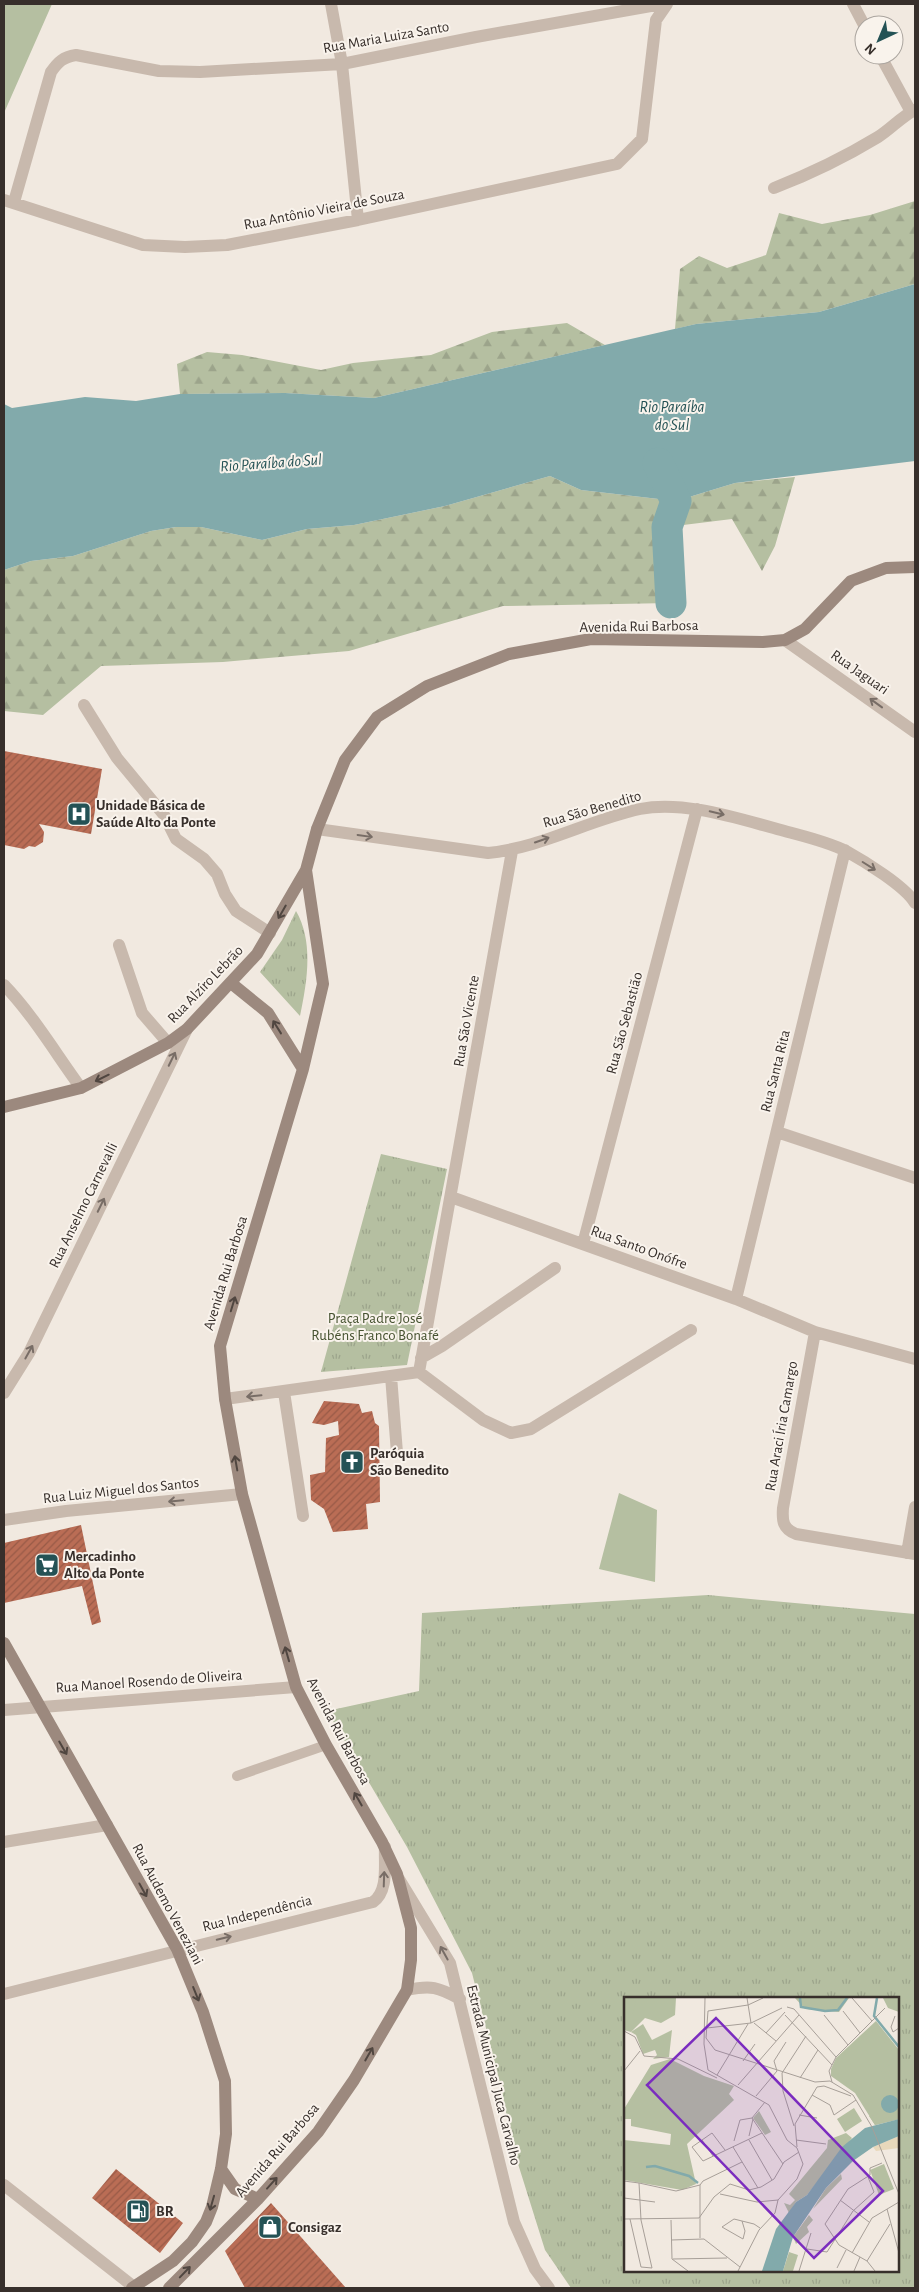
<svg xmlns="http://www.w3.org/2000/svg" width="919" height="2292" font-family="'Alegreya Sans',sans-serif">
  <style>
    .grass { fill: url(#grass-tufts); fill-rule: evenodd }
    .forest { fill: url(#forest-firs) }
    .pitch { fill: #b5bfa1 }
    .water { fill: #82aaab }
    .lines { fill: none; stroke-linecap: round; stroke-linejoin: round }
    .river { stroke: #82aaab; stroke-width: 31 }
    .building { fill: url(#building-hatch) }
    .service { stroke: #c8b9ad; stroke-width: 10 }
    .minor { stroke: #c8b9ad; stroke-width: 12 }
    .tertiary { stroke: #c8b9ad; stroke-width: 12 }
    .secondary { stroke: #9c897e; stroke-width: 12 }
    .oneway { stroke: #786d66 }
    .oneway2 { stroke: #504640 }
    .labels { text-anchor: middle; stroke-width: 4; stroke-linejoin: round; paint-order: stroke }
    .street-label { font-size: 15px; fill: #372f2b; stroke: #f9f3ec }
    .poi-label { font-size: 15px; font-weight: bold; fill: #372f2b; stroke: #f9f3ec; text-anchor: start }
    .park-label { font-size: 15px; fill: #475331; stroke: #f9f3ec }
    .water-label { font-size: 16px; font-style: italic; fill: #245255; stroke: #f9f3ec }
    .inset-river { fill: none; stroke: #82aaab; stroke-width: 2.5 }
    .inset-road { fill: none; stroke: #a79f98; stroke-width: 1 }
    .view { fill: #7b2cbf; fill-opacity: 0.15; stroke: #7b2cbf; stroke-width: 2.5 }
    .inset-edge { fill: none; stroke: #372f2b; stroke-width: 2.5 }
  </style>
  <defs>
    <pattern id="grass-tufts" width="24" height="20" patternUnits="userSpaceOnUse" patternTransform="scale(1.25)"><rect width="24" height="20" fill="#b5bfa1"/><path d="M3 7l-1-3M5 7V3M7 7l1-3M15 17l-1-3M17 17v-4M19 17l1-3" fill="none" stroke="#9ca48b"/></pattern>
    <pattern id="forest-firs" width="22" height="20" patternUnits="userSpaceOnUse" patternTransform="scale(1.25)"><rect width="22" height="20" fill="#b5bfa1"/><path d="M5 1l3.5 6h-7zM16 11l3.5 6h-7z" fill="#9ca48b"/></pattern>
    <pattern id="building-hatch" width="6" height="6" patternUnits="userSpaceOnUse" patternTransform="scale(1.25)"><rect width="6" height="6" fill="#ba6d55"/><path d="M-1 1l2-2M0 6l6-6M5 7l2-2" fill="none" stroke="#985a47"/></pattern>
  </defs>
  <rect width="100%" height="100%" fill="#f1e9e0"/>
  <!-- grass -->
  <path class="grass" d="M296,911C314,942 307,982 300,1016L260,972L282,940Z
    M381,1154L447,1169L407,1365L321,1372Z
    M708,1595L915,1614V2288H571L545,2250L514,2151L500,2083L472,1973L407,1847L327,1711L419,1691L422,1613ZM625,1998H898V2271H625Z"/>
  <!-- forest -->
  <path class="forest" d="M915,201V284L819,312L696,324L675,329L680,269L699,256L727,268L766,255L779,213L822,224L870,215Z
    M567,323L605,345L374,398L285,393L180,394L177,364L207,352L242,355L321,370L353,363L431,355L492,332Z
    M550,476L581,490L676,501L735,483L795,477L775,546L762,571L732,519L667,527L671,603L503,606L349,651L223,662L101,666L43,715L4,711V570L31,561L73,556L151,531L176,527H201L262,540L307,529L354,525L445,506Z"/>
  <!-- pitch -->
  <path class="pitch" d="M4,4H52L4,113Z
    M619,1493L657,1510L655,1582L599,1569Z"/>
  <!-- water -->
  <path class="water" d="M915,284V461L735,483L676,501L581,490L550,476L445,506L354,525L307,529L262,540L201,527H176L151,531L73,556L31,561L4,570V404L12,408L85,397L136,401L180,394L285,393L374,398L696,324L819,312Z"/>
  <g class="lines">
    <!-- river -->
    <path class="river" d="M658,463L676,501L667,527L671,603"/>
  </g>
  <!-- building -->
  <path class="building" d="M4,751L102,769L91,834L39,824L44,832L43,842L35,847L29,846L24,849L4,845Z
    M324,1401L359,1404L362,1413L372,1411L375,1423L379,1426L380,1502L366,1504L368,1529L333,1532L324,1509L311,1500L310,1475L325,1472L326,1438L339,1435L338,1421L324,1425L312,1423Z
    M81,1525L101,1622L92,1625L82,1586L4,1603V1543Z
    M116,2169L183,2223L160,2253L92,2198Z
    M271,2203L346,2288H245L225,2251Z"/>
  <g class="lines">
    <!-- service -->
    <path class="service" d="M237,1776L326,1745"/>
    <!-- minor -->
    <path class="minor" d="M331,4L342,64L358,220
      M853,4L864,25
      M880,55L911,112
      M774,188C810,174 845,157 878,137C891,129 902,116 915,110
      M4,200L143,245L185,247L227,245L358,220L617,164L642,139L656,20L667,4
      M14,202L51,72C58,62 63,57 76,55L159,71L200,72L342,64L476,37L662,4
      M785,640L915,732
      M84,705L117,758L164,815L176,839L204,859L217,874L225,894L236,911L270,933
      M317,829L488,853C540,848 589,820 640,809C684,800 739,819 781,830C802,836 826,841 846,851C864,861 905,886 915,903
      M119,945L142,1013L168,1043
      M4,985C33,1015 56,1054 81,1088
      M777,1132L915,1178
      M451,1197L736,1299L815,1332L915,1359
      M583,1244L697,809
      M736,1299L845,850
      M815,1332L783,1508C782,1521 783,1529 796,1534L915,1554
      M421,1358L442,1346L555,1268
      M419,1372L483,1420L511,1433L531,1429L691,1330
      M391,1376L397,1453
      M284,1392L303,1516
      M4,1393L29,1353L187,1029
      M225,1399L419,1372L512,851
      M4,1520L66,1511L242,1494
      M907,1553L915,1507
      M4,1710L296,1687
      M4,1842L107,1825
      M4,1994L373,1902C389,1891 384,1864 385,1847
      M4,2185L134,2287"/>
    <!-- tertiary -->
    <path class="tertiary" d="M399,1879L450,1963L514,2222L535,2269L549,2288
      M407,1990C431,1985 438,1987 460,1999"/>
    <!-- secondary -->
    <path class="secondary" d="M231,983L268,1013L303,1069
      M4,1107L81,1088L168,1043L187,1029L257,954L306,870
      M4,1643L177,1949L203,2012L225,2081L226,2134L221,2169L212,2207L206,2222L192,2242L173,2261L132,2288
      M221,2169L235,2189L258,2199
      M169,2288L258,2199L318,2132L354,2080L407,1990L411,1960V1928L397,1874L382,1842L326,1745L296,1687L242,1494L225,1399L220,1346L303,1069L323,984L306,870L317,829L345,760L377,717L427,686L509,654L591,639L763,642L785,640L805,629L851,581L886,568L915,567"/>
  </g>
  <!-- one-way arrows -->
  <defs><path id="oneway-shaft" d="M-6 0H5M1.5-3L5.5 0L1.5 3" fill="none" stroke-width="1.6" stroke-linecap="round" stroke-linejoin="round" transform="scale(1.25)"/></defs>
  <g class="oneway">
    <use href="#oneway-shaft" transform="translate(876 703) rotate(-144)"/>
    <use href="#oneway-shaft" transform="translate(717 813) rotate(13)"/>
    <use href="#oneway-shaft" transform="translate(365 836) rotate(8)"/>
    <use href="#oneway-shaft" transform="translate(542 840) rotate(-19)"/>
    <use href="#oneway-shaft" transform="translate(869 866) rotate(32)"/>
    <use href="#oneway-shaft" transform="translate(172 1059) rotate(-64)"/>
    <use href="#oneway-shaft" transform="translate(101 1205) rotate(-64)"/>
    <use href="#oneway-shaft" transform="translate(29 1352) rotate(-61)"/>
    <use href="#oneway-shaft" transform="translate(254 1396) rotate(174)"/>
    <use href="#oneway-shaft" transform="translate(176 1501) rotate(175)"/>
    <use href="#oneway-shaft" transform="translate(384 1879) rotate(-88)"/>
    <use href="#oneway-shaft" transform="translate(224 1938) rotate(-14)"/>
    <use href="#oneway-shaft" transform="translate(444 1953) rotate(-119)"/>
  </g>
  <g class="oneway2">
    <use href="#oneway-shaft" transform="translate(282 912) rotate(120)"/>
    <use href="#oneway-shaft" transform="translate(277 1027) rotate(-122)"/>
    <use href="#oneway-shaft" transform="translate(102 1078) rotate(154)"/>
    <use href="#oneway-shaft" transform="translate(233 1304) rotate(-73)"/>
    <use href="#oneway-shaft" transform="translate(236 1463) rotate(-100)"/>
    <use href="#oneway-shaft" transform="translate(287 1654) rotate(-106)"/>
    <use href="#oneway-shaft" transform="translate(63 1748) rotate(60)"/>
    <use href="#oneway-shaft" transform="translate(358 1799) rotate(-120)"/>
    <use href="#oneway-shaft" transform="translate(143 1890) rotate(61)"/>
    <use href="#oneway-shaft" transform="translate(196 1994) rotate(68)"/>
    <use href="#oneway-shaft" transform="translate(369 2054) rotate(-60)"/>
    <use href="#oneway-shaft" transform="translate(272 2183) rotate(-48)"/>
    <use href="#oneway-shaft" transform="translate(212 2203) rotate(106)"/>
    <use href="#oneway-shaft" transform="translate(185 2272) rotate(-46)"/>
  </g>
  <!-- icons -->
  <defs>
    <g id="hospital-square" transform="scale(1.25)"><rect x="-9" y="-9" width="18" height="18" rx="4" fill="#245255" stroke="#f9f3ec"/><path d="M-5-5h3v3.5h4V-5h3V5h-3V1.5h-4V5h-3Z" fill="#fff"/></g>
    <g id="church-square" transform="scale(1.25)"><rect x="-9" y="-9" width="18" height="18" rx="4" fill="#245255" stroke="#f9f3ec"/><path d="M-1.2-6h2.4v3.5h3.3v2.4h-3.3V6h-2.4V-.1h-3.3v-2.4h3.3Z" fill="#fff"/></g>
    <g id="supermarket-square" transform="scale(1.25)"><rect x="-9" y="-9" width="18" height="18" rx="4" fill="#245255" stroke="#f9f3ec"/><path d="M-6-5.5h2.5l.6 2H6L4.5 2H-2.5L-4.4-4H-6ZM-1.5 3.2a1.3 1.3 0 1 0 .1 0ZM3 3.2a1.3 1.3 0 1 0 .1 0Z" fill="#fff"/></g>
    <g id="fuel-square" transform="scale(1.25)"><rect x="-9" y="-9" width="18" height="18" rx="4" fill="#245255" stroke="#f9f3ec"/><path d="M-5.5-6h7V0h2V4h1.3V-2.5L3-4.5l.8-.8L6-3V5H2.5V1h-1V6h-7ZM-4.2-4.7v3.2H.2V-4.7Z" fill="#fff"/></g>
    <g id="shop-square" transform="scale(1.25)"><rect x="-9" y="-9" width="18" height="18" rx="4" fill="#245255" stroke="#f9f3ec"/><path d="M-5-2.5h2.3a2.7 3.5 0 0 1 5.4 0H5L5.5 6h-11ZM-1.5-2.5h3a1.5 2.3 0 0 0-3 0Z" fill="#fff"/></g>
  </defs>
  <g fill-rule="evenodd">
    <use href="#hospital-square" x="79" y="814"/>
    <use href="#church-square" x="352" y="1462"/>
    <use href="#supermarket-square" x="47" y="1565"/>
    <use href="#fuel-square" x="138" y="2211"/>
    <use href="#shop-square" x="270" y="2227"/>
  </g>
  <g class="labels">
    <!-- street labels -->
    <g class="street-label">
      <text transform="translate(386 37) rotate(-10)" y="5">Rua Maria Luiza Santo</text>
      <text transform="translate(324 209) rotate(-11)" y="5">Rua Antônio Vieira de Souza</text>
      <text transform="translate(639 626) rotate(-1)" y="5">Avenida Rui Barbosa</text>
      <text transform="translate(860 672) rotate(35)" y="5">Rua Jaguari</text>
      <text transform="translate(592 809) rotate(-16)" y="5">Rua São Benedito</text>
      <text transform="translate(205 984) rotate(-46)" y="5">Rua Alzíro Lebrão</text>
      <text transform="translate(466 1021) rotate(-80)" y="5">Rua São Vicente</text>
      <text transform="translate(624 1023) rotate(-75)" y="5">Rua São Sebastião</text>
      <text transform="translate(775 1071) rotate(-76)" y="5">Rua Santa Rita</text>
      <text transform="translate(83 1205) rotate(-64)" y="5">Rua Anselmo Carnevalli</text>
      <text transform="translate(639 1247) rotate(20)" y="5">Rua Santo Onófre</text>
      <text transform="translate(225 1273) rotate(-73)" y="5">Avenida Rui Barbosa</text>
      <text transform="translate(781 1426) rotate(-80)" y="5">Rua Araci Íria Camargo</text>
      <text transform="translate(121 1490) rotate(-6)" y="5">Rua Luiz Miguel dos Santos</text>
      <text transform="translate(149 1681) rotate(-4)" y="5">Rua Manoel Rosendo de Oliveira</text>
      <text transform="translate(339 1731) rotate(62)" y="5">Avenida Rui Barbosa</text>
      <text transform="translate(168 1904) rotate(62)" y="5">Rua Audemo Veneziani</text>
      <text transform="translate(257 1913) rotate(-14)" y="5">Rua Independência</text>
      <text transform="translate(494 2075) rotate(76)" y="5">Estrada Municipal Juca Carvalho</text>
      <text transform="translate(277 2150) rotate(-49)" y="5">Avenida Rui Barbosa</text>
    </g>
    <!-- poi labels -->
    <g class="poi-label">
      <text x="96" y="810">Unidade Básica de<tspan x="96" dy="17">Saúde Alto da Ponte</tspan></text>
      <text x="370" y="1458">Paróquia<tspan x="370" dy="17">São Benedito</tspan></text>
      <text x="64" y="1561">Mercadinho<tspan x="64" dy="17">Alto da Ponte</tspan></text>
      <text x="156" y="2216">BR</text>
      <text x="288" y="2232">Consigaz</text>
    </g>
    <!-- park labels -->
    <g class="park-label">
      <text x="375" y="1323">Praça Padre José<tspan x="375" dy="17">Rubéns Franco Bonafé</tspan></text>
    </g>
    <!-- water labels -->
    <g class="water-label">
      <text x="672" y="412">Rio Paraíba<tspan x="672" dy="18">do Sul</tspan></text>
      <text transform="translate(271 462) rotate(-4)" y="6">Rio Paraíba do Sul</text>
    </g>
  </g>
  <!-- overview -->
  <g transform="translate(624 1997)">
    <rect width="275" height="275" fill="#f1e9e0"/>
    <path d="M0,1H52L51,18L37,26L21,21L7,35L0,33ZM259,1H275V15L264,11ZM252,24L275,53V122L251,128L231,96L207,79V72L212,61ZM46,62L80,79L110,89L105,97L110,103L63,147L72,187L58,193L0,183V143L46,148L47,137L7,129V122H0V112L27,68ZM135,114L147,135L141,138L129,121Z" fill="#b5bfa1"/>
    <path d="M0,1L12,4L9,16L0,19ZM171,1H225L215,15L181,12ZM19,27L28,43L48,33L45,60L29,62L33,58L31,53L19,57L12,38L7,35ZM275,117V122L251,128L245,119L251,118V122H259ZM222,136L228,141L183,198L172,205L165,216L160,206L166,208L171,203L165,197L203,151L204,143ZM217,177L218,182L189,212L202,191ZM185,218L189,223L183,230L185,235L172,247L169,240ZM165,255L174,258L169,274H159Z" fill="#b5bfa1"/>
    <path d="M275,139V151L252,154L249,150Z" fill="#e8d8bb"/>
    <path d="M254,38L274,61L258,75L238,53ZM230,111L238,124L221,135L213,122ZM260,167L270,192L255,198L246,173Z" fill="#b5bfa1"/>
    <path d="M257 107a9 9 0 1 1 18 0a9 9 0 1 1-18 0ZM275,122V139L249,150L229,164L202,191L169,240L159,274H138L152,232L172,205L183,198L218,150L241,131Z" fill="#82aaab"/>
    <path class="inset-river" d="M176,1L177,10L201,14L214,13L223,1M253,1L250,19L275,50M22,170L31,169L65,179L74,186"/>
    <path class="inset-road" d="M81,1L80,47L84,73L145,108L163,143L173,151L179,167L173,182L154,203L151,216L135,233L114,274M123,1L127,26M228,1L248,24M163,10L170,12L212,60M84,14L124,8L139,1M84,14L82,41L91,53L191,85L206,84L229,98L248,130L275,197M219,14L236,36M161,18L208,68M200,18L224,48M271,19L267,30L269,35L275,31M130,26L152,44M83,31L127,26L158,11M0,34L11,40L20,59L54,62L93,81M142,36L161,15M119,64L131,47M0,74L16,54M93,78L124,27M176,81L194,53M208,85L205,74L212,60L261,11M114,88L175,18M193,90L200,89L227,99M188,98L206,108L210,118L232,103M132,99L153,74L150,64L162,45M141,105L128,121L159,167M175,118L193,121M170,129L159,94L158,76L182,39M125,139L129,122M78,143L89,159M125,143L148,183M172,143L202,147M110,144L116,123L128,121M109,150L134,191M173,150L171,127L193,90M101,153L88,136L68,150L79,164L138,136M0,184L15,186L17,223L28,271M15,186L52,194L76,188M76,188L79,184L118,165M96,197L133,205L154,203M0,201L31,205M216,203L245,225M263,212L275,256M0,222L75,221L90,200L106,187L125,193L137,190L150,182L160,165L175,155M6,222L17,270L28,271M47,223L48,262L64,274M118,224L121,234L119,242L98,230L110,222L130,227L136,231M76,241V188M47,243L80,242L116,270M183,252L203,255L229,214L250,195L244,180M228,256L248,221L275,205M49,262L103,261M243,264L266,227M213,271L222,253M175,274L187,236M230,274L236,260M251,274L243,264L215,248L201,227L224,192L246,178V171L258,166"/>
    <path class="view" d="M92,21L259,194L190,261L23,88Z"/>
    <rect width="275" height="275" class="inset-edge"/>
  </g>
  <!-- border -->
  <rect width="919" height="2292" fill="none" stroke="#372f2b" stroke-width="10"/>
  <!-- north arrow -->
  <g transform="translate(879 40) rotate(224)"><circle r="24" fill="#f9f3ec" stroke="#aba59f"/>
  <path d="M0-4L9 19L0 12L-9 19Z" fill="#245255"/>
  <text y="-8" font-size="14" font-weight="bold" text-anchor="middle" fill="#372f2b">N</text>
  </g>
</svg>
